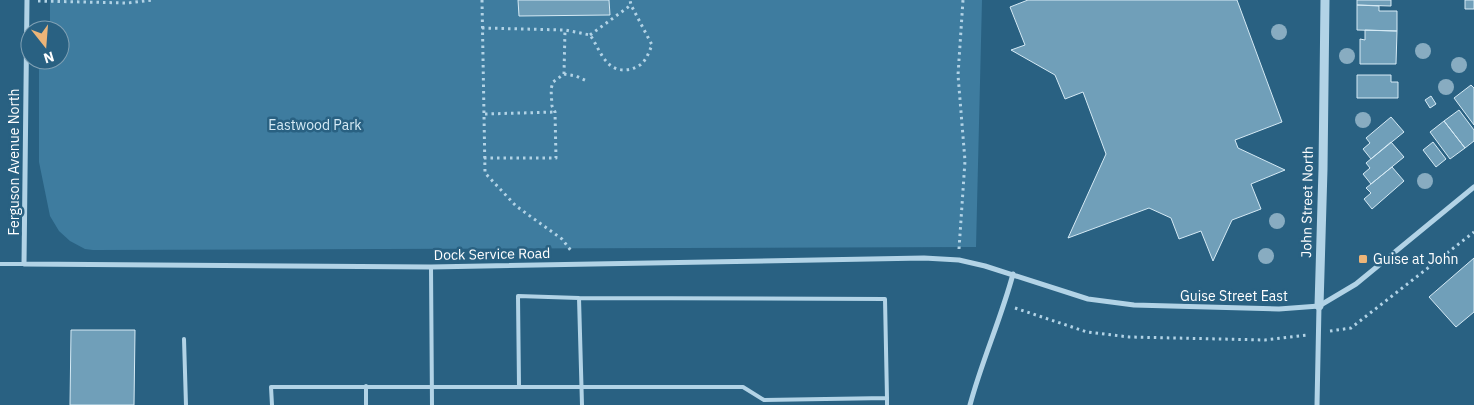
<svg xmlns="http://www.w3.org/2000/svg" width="1474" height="405" font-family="'IBM Plex Sans',sans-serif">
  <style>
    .green { fill: #3e7c9f }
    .building { fill: #709fb9; stroke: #d5eaf5 }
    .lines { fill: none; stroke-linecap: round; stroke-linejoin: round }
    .path { stroke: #b2d3e6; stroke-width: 3; stroke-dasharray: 2.5 4; stroke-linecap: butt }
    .service { stroke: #b2d3e6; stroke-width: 4 }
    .minor { stroke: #b2d3e6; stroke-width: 5 }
    .tertiary { stroke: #b2d3e6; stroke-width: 9 }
    .tree { fill: #88acc1 }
    .poi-dot { fill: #edb578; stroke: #296182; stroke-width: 2 }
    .labels { text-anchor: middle; stroke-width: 5; stroke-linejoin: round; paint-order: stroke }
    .park-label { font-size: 14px; fill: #d5eaf5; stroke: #296182 }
    .street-label { font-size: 14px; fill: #fff; stroke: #296182 }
    .poi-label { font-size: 14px; fill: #fff; stroke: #296182; text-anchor: start }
  </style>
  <rect width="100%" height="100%" fill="#296182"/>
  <!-- green -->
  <path class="green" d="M50,0H982L976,247L93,250L85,249L70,241L59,231L50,216L39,162V60H60V30H50Z"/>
  <!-- building -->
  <path class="building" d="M518,0H609L610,15L519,16Z
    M1028,0H1237L1282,122L1235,140L1238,148L1285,170L1251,184L1261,209L1232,220L1213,261L1201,231L1179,239L1171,218L1149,208L1068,238L1106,154L1083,92L1065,99L1055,75L1011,50L1025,45L1010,7Z
    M1357,0H1391V6L1357,5Z
    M1465,0H1474V9H1465Z
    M1357,5L1379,6V11H1397V31L1357,30Z
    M1365,30L1397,31L1396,64H1360V39L1365,40Z
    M1357,75H1391V82H1398V98H1357Z
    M1471,85L1474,88V125L1454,98Z
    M1431,96L1436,104L1430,108L1425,100Z
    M1459,110L1474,130V141L1465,148L1444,121Z
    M1391,117L1404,132L1371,159L1363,149L1370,143L1366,138Z
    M1444,121L1465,148L1450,159L1430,132Z
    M1391,142L1404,157L1371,184L1363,174L1370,168L1366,163Z
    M1433,142L1446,159L1436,167L1423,150Z
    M1392,167L1404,181L1372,209L1364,199L1371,193L1366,188Z
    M1474,258V312L1456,327L1429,297Z
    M71,330H135L134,405H70Z"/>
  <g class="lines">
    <!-- path -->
    <path class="path" d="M482,0L485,173L516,206L562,239L572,252
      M38,1L128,3L152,0
      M482,28L565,30L590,35C596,43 600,55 607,62C615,72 629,72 640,65C646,61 649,52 652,45L631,5L630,0
      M590,35L631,5
      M564,74L576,76L587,81
      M485,114L555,112
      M484,158H556L555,112L552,106L551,89L553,82L564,74L565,30
      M959,249L965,161L958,75L963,0
      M1015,308L1087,332L1129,337L1265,340L1307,335
      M1330,331L1351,328L1474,232"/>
    <!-- service -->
    <path class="service" d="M0,264H24
      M431,267L432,405
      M184,339L186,405
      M366,386V405
      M519,386L518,296L579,298
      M272,405L271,387H743L764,400L887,398V405
      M582,405L579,298L885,299L887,398"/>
    <!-- minor -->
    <path class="minor" d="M27,0L24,264L431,267L924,258L959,260L985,266L1088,299L1134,305L1279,309L1319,306L1356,284L1474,187
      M970,405C982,360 1001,319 1013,274
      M1317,405L1319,306"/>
    <!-- tertiary -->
    <path class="tertiary" d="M1319,306L1323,169L1325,0"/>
  </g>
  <!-- trees -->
  <g class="tree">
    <circle cx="1279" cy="32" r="8"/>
    <circle cx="1423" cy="51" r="8"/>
    <circle cx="1347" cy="56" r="8"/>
    <circle cx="1459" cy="65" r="8"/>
    <circle cx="1446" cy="87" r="8"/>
    <circle cx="1363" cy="120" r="8"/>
    <circle cx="1425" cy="181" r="8"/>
    <circle cx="1277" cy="221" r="8"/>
    <circle cx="1266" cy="256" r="8"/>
  </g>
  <!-- markers -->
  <rect class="poi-dot" x="1358" y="254" width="10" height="10" rx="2.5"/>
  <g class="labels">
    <!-- park labels -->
    <g class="park-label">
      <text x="315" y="130">Eastwood Park</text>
    </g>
    <!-- street labels -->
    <g class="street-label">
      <text transform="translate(14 162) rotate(-90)" y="5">Ferguson Avenue North</text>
      <text transform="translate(1307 202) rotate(-89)" y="5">John Street North</text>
      <text transform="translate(492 254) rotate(-1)" y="5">Dock Service Road</text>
      <text x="1234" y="301">Guise Street East</text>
    </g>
    <!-- poi labels -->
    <g class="poi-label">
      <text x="1373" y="264">Guise at John</text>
    </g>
  </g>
  <!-- north arrow -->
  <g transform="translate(45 45) rotate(163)"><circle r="24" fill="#296182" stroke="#7fa0b4"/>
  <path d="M0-4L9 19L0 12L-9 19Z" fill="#edb578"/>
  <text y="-8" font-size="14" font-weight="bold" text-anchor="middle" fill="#ffffff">N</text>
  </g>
</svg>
